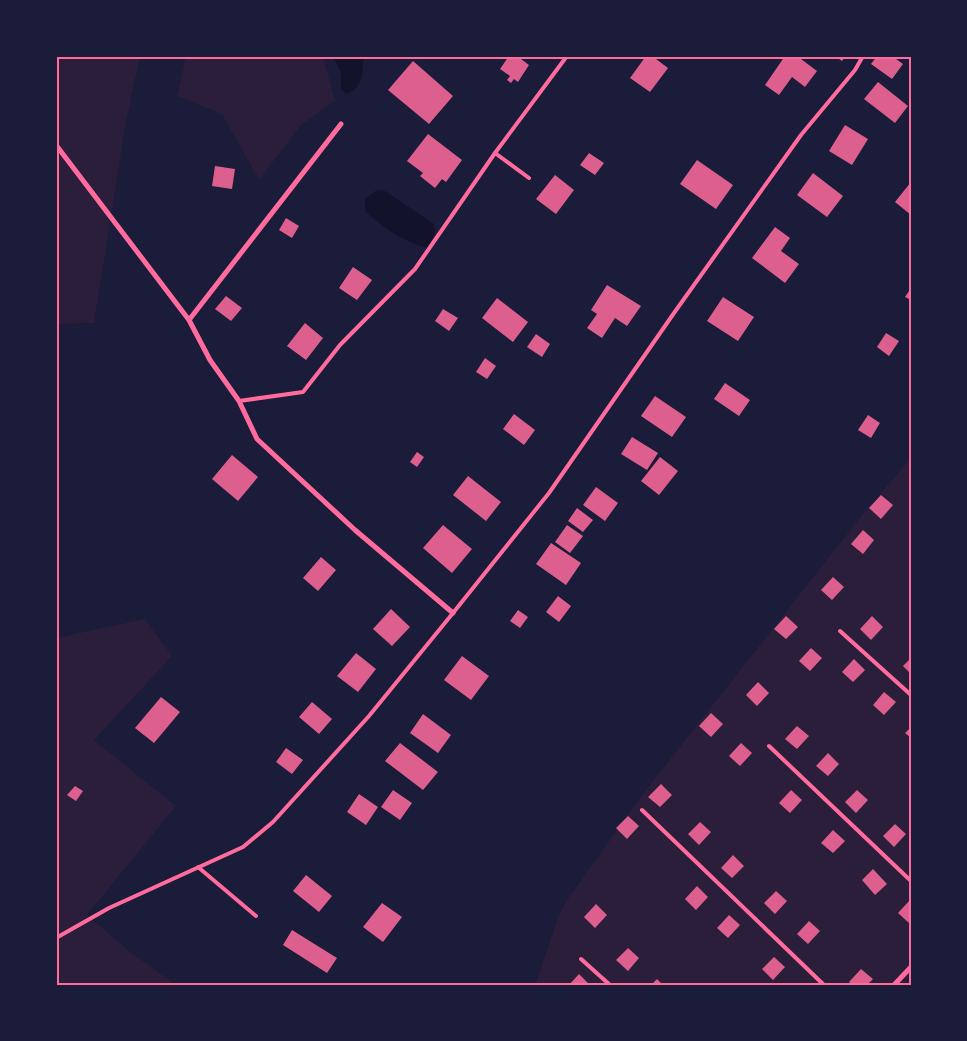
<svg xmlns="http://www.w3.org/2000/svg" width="967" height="1041" font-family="Inter,sans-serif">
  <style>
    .green { fill: #2a1e3b }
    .water { fill: #12122b }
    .building { fill: #dd5f8e }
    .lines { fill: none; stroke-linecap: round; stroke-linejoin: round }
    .service { stroke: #ff6b9d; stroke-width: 4 }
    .minor { stroke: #ff6b9d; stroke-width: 5 }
    .neatline { fill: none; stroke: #ff6b9d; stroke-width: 2 }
  </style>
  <rect width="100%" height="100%" fill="#1b1b3a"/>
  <!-- green -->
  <path class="green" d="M56,56H140L126,122L94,323L56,324Z
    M186,56H323L335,101L301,125L259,180L222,114L177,96Z
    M911,458V985H535L559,915L569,897L642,795L862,515Z
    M145,619L172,656L94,740L176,806L87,915L129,951L176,985H56V638Z"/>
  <!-- water -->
  <path class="water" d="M334,56H364C361,74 366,85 346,94L341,89V73L334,58Z
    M377,190L385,191L434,224L435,231L429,248C405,243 383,228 365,211V199Z"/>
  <!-- building -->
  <path class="building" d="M509,56H517L529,65L518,82L514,79L511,83L507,80L510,76L500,69Z
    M646,56H652L668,68L650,92L630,78Z
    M785,56H797L817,71L805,87L792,77L779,95L765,85Z
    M835,56H846L842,61Z
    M877,56H892L903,64L892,79L871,64Z
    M413,61L453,96L429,124L388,90Z
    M878,82L908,106L895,123L864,99Z
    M845,125L868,139L852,165L829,151Z
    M428,134L462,160L446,182L442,179L435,188L420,176L423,173L407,161Z
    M589,153L604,163L595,175L580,165Z
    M697,160L733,185L716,209L680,184Z
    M215,166L235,169L232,189L212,186Z
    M813,173L843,196L827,217L797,195Z
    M555,175L574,190L556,214L536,199Z
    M911,182V215L895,202Z
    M286,218L299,226L292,238L279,230Z
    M775,227L790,238L781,251L799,264L785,283L752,258Z
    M353,267L372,280L357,300L339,288Z
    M607,285L641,306L627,326L615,318L602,338L587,328L597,314L591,310Z
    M911,288V300L905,297Z
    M226,296L242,308L231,321L215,309Z
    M723,297L754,317L738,341L707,321Z
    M497,298L528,322L513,342L482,318Z
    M443,309L458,318L449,331L435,321Z
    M305,323L323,338L306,360L287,346Z
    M886,333L899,341L889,356L877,347Z
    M536,334L550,344L542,357L527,347Z
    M485,358L496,366L487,379L476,372Z
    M725,383L750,400L739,416L714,399Z
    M655,396L686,417L672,437L641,416Z
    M514,414L535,430L524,445L503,429Z
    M868,415L880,423L871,438L858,430Z
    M632,437L658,453L647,470L621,454Z
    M417,452L424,457L417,467L410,462Z
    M232,455L258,477L238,501L212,479Z
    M660,457L678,471L659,495L641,481Z
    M468,476L501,502L486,521L453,495Z
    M596,487L618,503L605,521L583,505Z
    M881,495L893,505L881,519L869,508Z
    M577,508L593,520L583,532L568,521Z
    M443,525L472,549L452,573L423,548Z
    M567,525L583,536L570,553L555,542Z
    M863,530L874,540L863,554L851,544Z
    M551,543L581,563L566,585L536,564Z
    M321,557L336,570L318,591L303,578Z
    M833,577L844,587L832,600L821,590Z
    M558,596L571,606L559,622L546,612Z
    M391,609L410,627L392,646L373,629Z
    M518,610L528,617L520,628L510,621Z
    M786,616L798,627L786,639L774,629Z
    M872,616L883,627L871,640L860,629Z
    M811,648L822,658L810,671L799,661Z
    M356,653L376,669L358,692L337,676Z
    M462,656L489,676L471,700L444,680Z
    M911,658V674L903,666Z
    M854,659L865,670L853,682L842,672Z
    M758,682L769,693L757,706L746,695Z
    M884,692L896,702L884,715L873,705Z
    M161,697L180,712L154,743L135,728Z
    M312,702L332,719L319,734L299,717Z
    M711,713L723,724L711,737L699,726Z
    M423,714L451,735L438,753L410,733Z
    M797,726L809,736L797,749L785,739Z
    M911,727V738L905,733Z
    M400,743L438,772L423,790L385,761Z
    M741,743L752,753L740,766L729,756Z
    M286,748L303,760L292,774L276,762Z
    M828,753L839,764L828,776L816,766Z
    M661,784L672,795L660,807L648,797Z
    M75,786L83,791L76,801L67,795Z
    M393,790L412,803L400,820L381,807Z
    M791,790L802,800L790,813L779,803Z
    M857,790L868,800L856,813L845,802Z
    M359,794L378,807L366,825L347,812Z
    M628,816L639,826L627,839L616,828Z
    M700,822L711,832L699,845L688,834Z
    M895,824L906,834L894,847L883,836Z
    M833,830L845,841L833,853L821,843Z
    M733,855L744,866L732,878L721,868Z
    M873,869L887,884L875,895L862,880Z
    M306,875L332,896L319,912L293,891Z
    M697,886L708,897L696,910L685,899Z
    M776,891L787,901L775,914L764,903Z
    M910,900L911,921L909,923L898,913Z
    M382,903L402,917L383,942L363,927Z
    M596,904L607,915L595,928L584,917Z
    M729,915L740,925L728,938L717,928Z
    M809,921L820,931L808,944L797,934Z
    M292,930L337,958L327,973L283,945Z
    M628,948L639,958L628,971L616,960Z
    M774,957L785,967L773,980L762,969Z
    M861,969L873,979L867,985H853L849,982Z
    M579,974L590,985H569Z
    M657,979L663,985H651Z"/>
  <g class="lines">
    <!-- service -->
    <path class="service" d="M529,178L495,153L567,56
      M239,401L303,392L340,345L415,269L495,153
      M840,631L911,695
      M769,746L911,881
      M642,810L824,985
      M198,867L256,916
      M56,938L109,908L243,847L273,822L369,716L453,613L549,493L674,313L801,135L855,70L863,56
      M581,959L610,985"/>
    <!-- minor -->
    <path class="minor" d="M56,145L189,320L210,360L239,401L257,439L355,530L453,613
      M189,320L341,124
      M894,985L911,967"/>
  </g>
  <!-- border -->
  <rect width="967" height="1041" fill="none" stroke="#1b1b3a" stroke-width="115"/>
  <rect x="58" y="58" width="852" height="926" class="neatline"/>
</svg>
